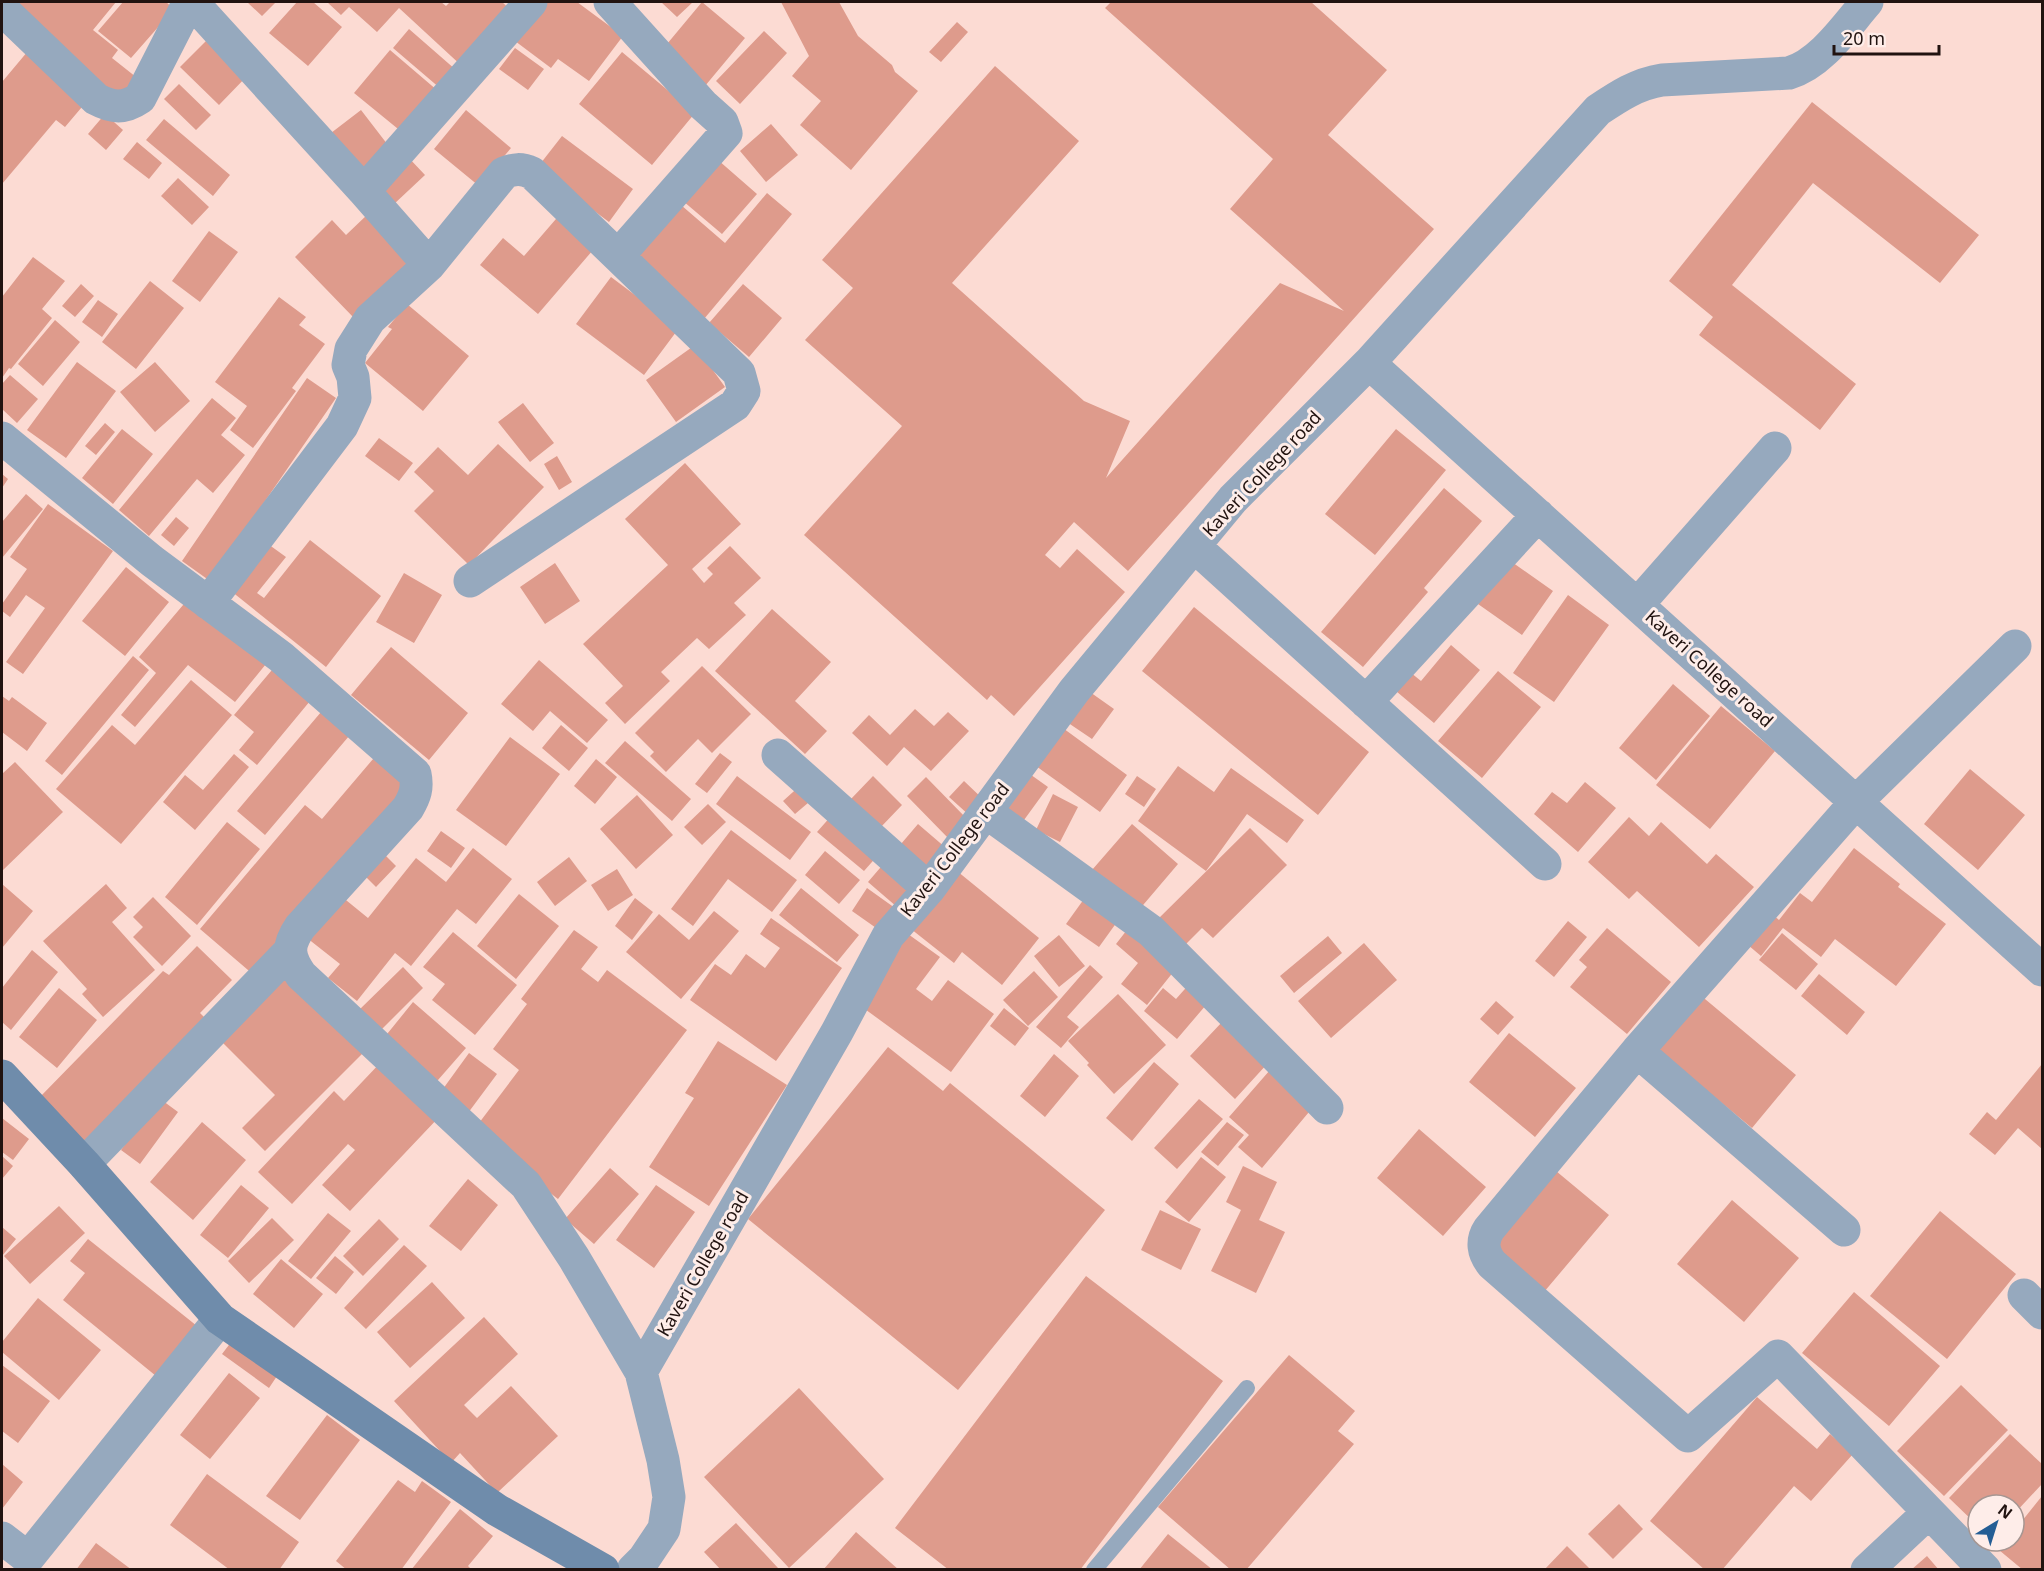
<svg xmlns="http://www.w3.org/2000/svg" width="2044" height="1571" font-family="'Noto Sans',sans-serif">
  <style>
    .building { fill: #de9b8c }
    .lines { fill: none; stroke-linecap: round; stroke-linejoin: round }
    .lane { stroke: #96a9be; stroke-width: 16 }
    .street { stroke: #96a9be; stroke-width: 33 }
    .secondary { stroke: #6f8cab; stroke-width: 33 }
    .labels { text-anchor: middle; stroke-width: 6; stroke-linejoin: round; paint-order: stroke }
    .street-label { font-size: 18px; fill: #211310; stroke: #feede9 }
  </style>
  <rect width="100%" height="100%" fill="#fcdbd3"/>
  <!-- building -->
  <path class="building" d="M4,2H116L93,30L118,50L112,58L136,77L118,99Z
    M123,2H166L174,9L131,58L98,31Z
    M247,2H276L262,16Z
    M297,2H313L342,27L308,66L269,33Z
    M327,2H441L446,6L450,2H502L514,13L464,68L399,8L377,32L349,7L341,15Z
    M545,2H577L623,36L589,81L558,59L551,68L515,41Z
    M661,2H693L677,17Z
    M702,2L745,38L705,86L662,50Z
    M781,2H839L858,36L892,65L895,72L918,91L851,170L800,125L821,101L792,76L809,56Z
    M1111,2H1311L1387,70L1328,135L1434,229L1128,571L1074,522L1045,555L1060,568L1077,549L1125,592L1014,716L991,695L987,700L804,535L902,426L805,340L853,288L822,260L995,66L1079,141L952,283L1084,401L1130,421L1106,478L1280,283L1344,311L1230,209L1273,159L1105,8Z
    M957,22L968,32L941,62L929,52Z
    M409,29L456,70L441,89L393,48Z
    M764,31L787,53L740,104L716,81Z
    M210,37L249,74L219,105L180,67Z
    M515,48L544,69L528,90L499,69Z
    M390,50L438,91L403,133L354,93Z
    M28,51L87,101L65,127L56,120L2,184V82Z
    M622,52L695,113L652,165L579,104Z
    M179,84L211,115L196,130L164,99Z
    M1812,102L1979,235L1940,283L1813,183L1732,285L1856,384L1820,430L1699,335L1713,317L1669,281Z
    M361,110L391,149L362,172L331,133Z
    M466,110L511,148L479,186L434,149Z
    M105,114L123,130L106,150L88,134Z
    M164,119L230,175L213,196L146,140Z
    M771,124L798,155L766,182L740,151Z
    M562,136L633,189L609,222L537,168Z
    M137,142L162,163L149,179L123,159Z
    M408,157L425,175L393,205L376,188Z
    M718,160L757,194L722,234L683,201Z
    M178,178L209,207L192,225L161,196Z
    M767,193L792,214L704,319L634,261L681,205L725,243Z
    M562,212L599,243L538,314L480,265L503,238L524,256Z
    M368,214L414,259L354,318L295,257L332,220L346,235Z
    M209,231L238,252L200,302L172,281Z
    M33,257L65,281L42,309L52,318L11,369L9,368L2,378V297Z
    M611,277L679,328L644,375L576,324Z
    M150,281L184,308L136,369L102,342Z
    M81,284L94,296L75,317L62,306Z
    M743,284L782,318L749,357L709,323Z
    M279,297L306,317L299,325L325,344L292,388L296,391L253,448L230,430L247,406L215,382Z
    M98,300L118,314L102,337L82,322Z
    M407,304L469,356L423,411L365,363L392,329L388,327Z
    M55,320L80,342L43,386L18,364Z
    M695,345L725,387L676,422L646,380Z
    M77,362L116,391L66,458L27,430Z
    M155,362L190,401L155,432L120,392Z
    M10,375L38,399L17,423L2,409V384Z
    M307,378L336,398L210,581L182,561Z
    M212,398L236,418L221,435L245,455L213,493L197,479L149,536L119,510Z
    M523,403L554,443L530,462L498,422Z
    M105,423L115,432L96,455L85,446Z
    M122,429L153,454L113,504L82,478Z
    M1396,429L1446,470L1375,555L1325,514Z
    M379,438L413,463L399,481L365,456Z
    M498,444L544,487L469,565L414,511L434,491L414,472L438,447L468,475Z
    M557,456L572,482L559,490L544,464Z
    M685,463L741,524L692,569L704,583L713,574L707,568L730,546L761,578L734,603L746,615L709,649L697,638L661,672L670,681L625,724L605,703L623,686L583,644L668,565L625,519Z
    M2,474L8,479L2,488Z
    M1444,488L1482,521L1424,588L1428,592L1363,667L1321,632Z
    M26,494L43,509L2,558V522Z
    M48,504L113,551L23,674L6,662L45,608L26,595L10,617L2,611V604L27,569L10,557Z
    M176,517L189,528L174,546L161,535Z
    M310,540L381,596L326,667L231,591L268,544L286,557L257,593L264,598Z
    M1509,560L1553,591L1522,635L1478,604Z
    M555,563L580,601L545,624L520,587Z
    M126,567L169,602L125,656L82,621Z
    M404,573L442,595L414,643L376,622Z
    M1568,595L1609,625L1554,702L1513,673Z
    M189,598L266,664L235,702L188,665L135,727L121,715L156,673L139,657Z
    M1194,607L1369,752L1318,815L1142,671Z
    M772,609L831,662L795,701L827,731L805,754L715,671Z
    M1451,645L1480,670L1434,723L1390,686L1405,668L1421,681Z
    M391,647L468,713L429,760L351,695Z
    M133,656L149,670L62,775L45,761Z
    M539,660L608,720L587,743L550,711L533,731L501,704Z
    M277,664L315,695L257,765L239,750L254,732L234,715Z
    M702,666L751,714L712,753L698,739L666,772L650,756L654,752L635,733Z
    M1498,671L1541,707L1482,778L1438,741Z
    M191,680L232,715L121,844L56,789L112,725L135,745Z
    M1673,684L1710,716L1656,780L1619,748Z
    M1080,685L1114,709L1092,739L1058,716Z
    M2,696L9,701L12,697L47,723L27,751L2,732Z
    M327,705L355,729L265,835L237,811Z
    M1721,706L1775,751L1710,829L1656,785Z
    M915,709L934,726L948,712L969,731L931,771L904,747L887,766L852,733L869,715L890,735Z
    M1056,723L1127,775L1100,812L1029,761Z
    M561,725L588,748L569,771L542,748Z
    M510,737L560,774L506,846L456,810Z
    M625,741L691,799L672,821L605,763Z
    M379,752L417,784L255,976L200,929L305,805L322,819Z
    M720,753L732,762L707,793L695,784Z
    M234,754L249,767L195,830L163,802L185,775L203,790Z
    M596,759L617,777L595,804L574,786Z
    M15,762L63,812L2,871V774Z
    M1178,766L1214,792L1231,768L1304,820L1287,843L1247,814L1206,871L1138,821Z
    M1970,769L2025,815L1978,870L1924,824Z
    M1027,772L1048,787L1024,820L1003,805Z
    M737,776L811,832L790,860L716,804Z
    M873,776L902,805L879,829L850,800Z
    M1137,776L1156,789L1144,807L1125,794Z
    M926,777L968,820L949,839L907,796Z
    M964,781L985,801L970,816L949,797Z
    M1585,782L1616,808L1578,852L1534,814L1552,792L1567,803Z
    M803,783L815,797L795,814L783,801Z
    M1053,794L1078,807L1060,842L1036,830Z
    M637,795L673,835L636,869L600,829Z
    M708,804L726,822L702,845L684,827Z
    M832,815L879,854L864,871L817,832Z
    M1629,817L1649,836L1661,822L1707,864L1716,854L1754,887L1699,947L1637,891L1629,899L1588,862Z
    M227,822L260,849L197,925L165,897Z
    M918,824L946,848L923,875L895,851Z
    M1132,824L1178,864L1138,911L1092,870Z
    M1250,828L1287,865L1213,938L1202,928L1182,948L1156,921Z
    M731,830L797,880L772,912L728,879L693,926L671,909Z
    M441,831L465,848L451,868L427,851Z
    M473,848L512,879L476,924L457,909L411,966L395,953L357,1001L328,978L340,964L307,938L341,896L368,918L416,858L446,882Z
    M1854,848L1900,884L1898,887L1946,924L1896,986L1835,939L1821,957L1783,928L1761,956L1748,945L1772,914L1779,920L1800,893L1812,902Z
    M380,850L396,866L376,887L359,870Z
    M825,851L860,880L839,904L805,875Z
    M569,857L587,881L555,906L537,882Z
    M886,861L916,885L897,907L868,882Z
    M617,869L633,895L608,911L591,885Z
    M957,871L1039,938L1002,985L962,952L954,963L911,929Z
    M2,884L33,911L2,948Z
    M106,884L127,908L112,922L155,970L103,1017L82,994L87,989L43,941Z
    M801,888L859,935L837,962L779,915Z
    M867,888L895,908L879,930L852,911Z
    M1089,892L1122,915L1099,947L1066,924Z
    M519,894L559,926L516,979L477,946Z
    M153,897L191,936L162,966L133,937L143,927L133,917Z
    M635,898L653,912L632,940L615,926Z
    M714,911L739,931L681,999L626,952L659,914L689,940Z
    M771,918L842,968L776,1061L690,1000L715,964L731,975L746,954L765,968L780,948L760,934Z
    M1568,921L1587,937L1554,977L1535,961Z
    M1130,926L1178,966L1147,1005L1121,984L1138,963L1116,944Z
    M1607,928L1671,982L1627,1034L1570,987L1587,967L1579,960Z
    M574,930L598,947L581,969L598,982L607,970L687,1030L558,1199L523,1172L476,1127L519,1070L493,1049L527,1004L521,999Z
    M453,932L517,985L475,1035L432,1000L445,984L423,967Z
    M1782,933L1818,964L1796,990L1759,960Z
    M908,934L940,957L916,989L932,1001L948,980L994,1014L951,1072L858,1004Z
    M1059,935L1085,966L1059,987L1034,956Z
    M1328,936L1342,953L1294,993L1280,976Z
    M1364,943L1397,980L1331,1038L1298,1001Z
    M197,946L232,980L200,1013L204,1017L87,1144L39,1098L163,971L169,975Z
    M32,950L58,972L11,1030L2,1022V988Z
    M1090,965L1103,977L1067,1017L1079,1027L1061,1048L1036,1027Z
    M403,967L423,988L379,1032L358,1011Z
    M1034,971L1058,997L1028,1026L1003,1000Z
    M285,974L364,1052L265,1151L242,1128L275,1095L220,1040Z
    M1819,974L1865,1012L1847,1035L1801,996Z
    M1192,981L1212,998L1177,1039L1144,1011L1163,988L1176,999Z
    M59,988L97,1020L57,1068L19,1037Z
    M1118,994L1166,1045L1114,1094L1087,1065L1089,1063L1068,1041Z
    M1699,994L1796,1075L1752,1128L1654,1047Z
    M1496,1001L1514,1017L1498,1035L1480,1019Z
    M413,1002L466,1048L431,1088L379,1044Z
    M1004,1008L1029,1028L1015,1046L990,1026Z
    M1223,1021L1268,1063L1235,1099L1190,1056Z
    M1509,1033L1576,1088L1535,1137L1469,1082Z
    M718,1041L787,1085L709,1206L649,1167L694,1098L685,1093Z
    M888,1047L943,1091L950,1083L1105,1210L958,1390L748,1219Z
    M469,1053L497,1074L468,1113L440,1093Z
    M1054,1054L1079,1076L1045,1117L1020,1096Z
    M382,1061L440,1116L350,1211L322,1185L355,1150L348,1144L292,1204L258,1172L334,1091L344,1101Z
    M1154,1062L1179,1084L1132,1141L1106,1118Z
    M2042,1064V1149L2018,1128L1995,1155L1969,1134L1987,1112L1996,1120Z
    M1270,1070L1314,1106L1262,1168L1238,1147L1249,1135L1229,1117Z
    M159,1098L178,1112L140,1164L121,1150Z
    M1199,1099L1223,1119L1177,1169L1154,1148Z
    M2,1118L29,1139L13,1160L2,1152Z
    M202,1122L246,1160L193,1220L150,1182Z
    M1227,1122L1244,1135L1218,1166L1201,1152Z
    M1419,1129L1486,1187L1443,1236L1377,1178Z
    M2,1156L13,1166L2,1179Z
    M1201,1157L1226,1177L1189,1222L1165,1202Z
    M1243,1166L1277,1182L1259,1220L1285,1232L1256,1293L1211,1271L1241,1210L1226,1202Z
    M610,1168L639,1194L594,1244L565,1219Z
    M1556,1171L1609,1215L1544,1292L1492,1247Z
    M468,1179L498,1205L461,1251L429,1226Z
    M241,1185L269,1208L228,1258L200,1235Z
    M656,1185L695,1212L654,1268L616,1240Z
    M1732,1200L1799,1258L1744,1322L1677,1264Z
    M59,1206L85,1233L30,1284L4,1256Z
    M1160,1210L1201,1229L1181,1270L1141,1250Z
    M1940,1211L2016,1274L1947,1359L1870,1296Z
    M328,1213L351,1231L311,1279L288,1261Z
    M272,1218L294,1240L249,1283L228,1261Z
    M379,1219L399,1239L363,1276L343,1256Z
    M2,1227L16,1239L2,1256Z
    M88,1239L197,1326L156,1376L63,1300L85,1273L70,1261Z
    M404,1245L427,1266L366,1329L344,1308Z
    M335,1256L354,1272L336,1294L316,1278Z
    M281,1259L323,1294L294,1328L253,1294Z
    M1086,1276L1223,1381L1080,1570H949L895,1528Z
    M432,1282L465,1318L410,1368L377,1332Z
    M1854,1292L1940,1366L1889,1426L1802,1353Z
    M38,1298L101,1350L59,1400L2,1352V1342Z
    M484,1317L518,1354L464,1405L477,1418L511,1386L558,1436L497,1493L460,1453L451,1463L394,1401Z
    M235,1337L281,1370L269,1388L222,1354Z
    M1289,1355L1355,1411L1338,1431L1354,1444L1246,1570H1231L1158,1507Z
    M2,1365L50,1401L18,1443L2,1431Z
    M229,1373L260,1398L210,1459L180,1435Z
    M1961,1385L2008,1430L1944,1496L1897,1451Z
    M799,1388L884,1479L789,1568L704,1477Z
    M1757,1397L1817,1449L1830,1434L1853,1454L1811,1501L1794,1486L1722,1570H1705L1650,1521Z
    M327,1415L360,1440L300,1520L266,1496Z
    M2010,1434L2042,1464V1484L2014,1514V1505H1978V1526L1949,1498Z
    M2,1464L23,1482L2,1509Z
    M207,1474L299,1542L279,1570H230L170,1525Z
    M398,1480L415,1492L422,1481L451,1502L401,1570H347L336,1561Z
    M2042,1496V1570H2023L1999,1550L2006,1541H2014V1531Z
    M1619,1504L1643,1529L1613,1559L1588,1534Z
    M460,1509L493,1536L468,1566L472,1570H411Z
    M736,1523L778,1568L777,1570H721L704,1552Z
    M856,1532L899,1570H823Z
    M1168,1534L1213,1570H1139Z
    M96,1543L132,1570H76Z
    M1567,1546L1591,1570H1544Z
    M1927,1556L1939,1570H1911Z"/>
  <g class="lines">
    <!-- lane -->
    <path class="lane" d="M1094,1570L1247,1388"/>
    <!-- street -->
    <path class="street" d="M192,2L364,191L429,265
      M610,2L703,105L722,122L726,133L618,256
      M2,9L96,99C113,108 124,109 140,98L189,2
      M364,191L531,2
      M1369,363L1598,110C1619,96 1637,84 1662,80L1789,73C1821,64 1846,26 1867,2
      M2,438L152,561L281,657L415,774C418,788 415,796 408,808L300,927C287,946 288,956 301,975L526,1185L574,1258L641,1372L663,1460L669,1497L664,1529L644,1559L633,1570
      M1194,546L1545,864
      M208,603L342,426L355,398L353,377L348,365L351,349L370,319L429,265L504,173C514,169 521,168 532,173L739,373L744,391L735,405L470,581
      M1638,604L1775,448
      M1366,702L1538,515
      M778,755L929,889
      M986,812L1151,931L1327,1108
      M1637,1051L1844,1230
      M84,1164L290,951
      M2024,1295L2042,1313
      M641,1372L837,1032L888,936L929,889L1074,691L1233,499L1369,363L2042,970
      M2,1538L28,1558L220,1319
      M1867,1570L1928,1513
      M1985,1570L1778,1356L1688,1436L1492,1264C1483,1253 1481,1241 1489,1229L1637,1051L1856,802L2015,646"/>
    <!-- secondary -->
    <path class="secondary" d="M2,1076L84,1164L220,1319L497,1510L603,1570"/>
  </g>
  <g class="labels">
    <!-- street labels -->
    <g class="street-label">
      <text transform="translate(1262 474) rotate(-47)" y="6">Kaveri College road</text>
      <text transform="translate(1709 669) rotate(42)" y="6">Kaveri College road</text>
      <text transform="translate(955 850) rotate(-52)" y="6">Kaveri College road</text>
      <text transform="translate(703 1264) rotate(-60)" y="6">Kaveri College road</text>
    </g>
  </g>
  <!-- border -->
  <rect width="2044" height="1571" fill="none" stroke="#211310" stroke-width="6"/>
  <!-- north arrow -->
  <g transform="translate(1996 1523) rotate(38)"><circle r="28" fill="#feede9" stroke="#a69692" stroke-width="1.5"/>
  <path d="M0-4.5L10 22L0 15L-10 22Z" fill="#245e95"/>
  <text y="-9" font-size="16" font-weight="bold" text-anchor="middle" fill="#211310">N</text>
  </g>
  <!-- scale -->
  <path d="M1834 45v9h105v-9" fill="none" stroke="#211310" stroke-width="3"/>
  <text x="1843" y="45" font-size="18" fill="#211310" stroke="#feede9" stroke-width="4.5" paint-order="stroke">20 m</text>
</svg>
